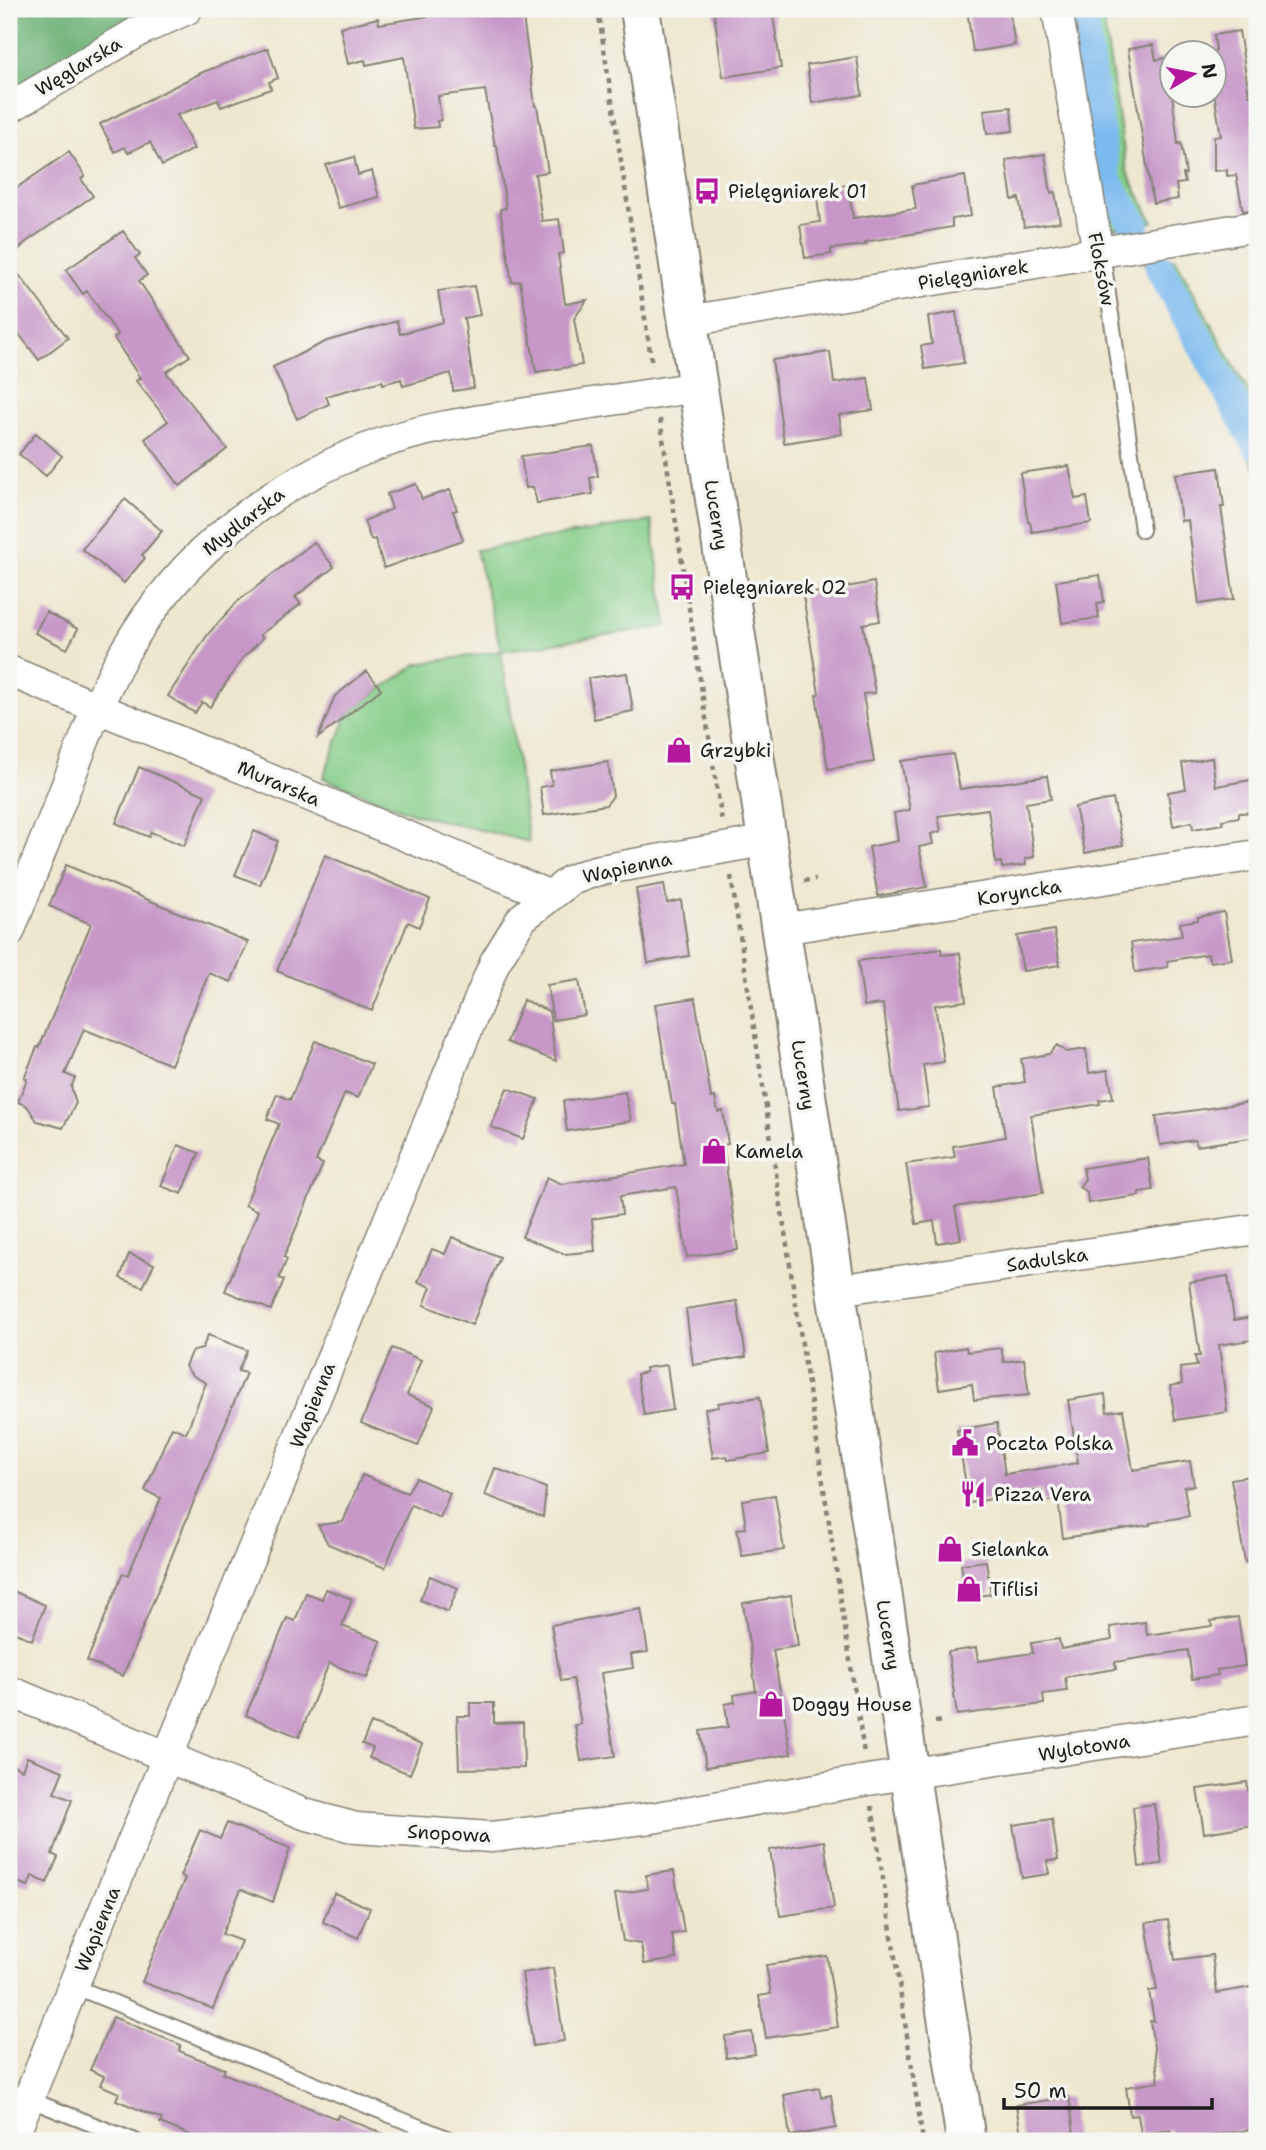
<svg xmlns="http://www.w3.org/2000/svg" width="1266" height="2150" font-family="'Shantell Sans',sans-serif">
  <style>
    .green { fill: #85cd88; stroke: #507452; stroke-width: 2 }
    .forest { fill: #6cb074; stroke: #446648; stroke-width: 2 }
    .lines { fill: none; stroke-linecap: round; stroke-linejoin: round }
    .canal { stroke: #7abaef; stroke-width: 30 }
    .building { fill: #c697c7 }
    .lane-casing { stroke: #858276; stroke-width: 18 }
    .street-casing { stroke: #858276; stroke-width: 33 }
    .secondary-casing { stroke: #858276; stroke-width: 42 }
    .path { stroke: #858276; stroke-width: 4.5; stroke-dasharray: 5 5; stroke-linecap: butt }
    .lane { stroke: #fff; stroke-width: 14 }
    .street { stroke: #fff; stroke-width: 30 }
    .secondary { stroke: #fff; stroke-width: 38 }
    .labels { text-anchor: middle; stroke-width: 7; stroke-linejoin: round; paint-order: stroke }
    .street-label { font-size: 19px; fill: #1c1c1c; stroke: #f6f6f2 }
    .poi-label { font-size: 19px; fill: #1c1c1c; stroke: #f6f6f2; text-anchor: start }
  </style>
  <rect width="100%" height="100%" fill="#f6f6f2"/>
  <filter id="ink" filterUnits="userSpaceOnUse"><feTurbulence type="fractalNoise" baseFrequency=".0143" numOctaves="2"/><feDisplacementMap in="SourceGraphic" scale="14" xChannelSelector="R" yChannelSelector="G"/><feConvolveMatrix kernelMatrix="1 2 1 2 8 2 1 2 1" color-interpolation-filters="sRGB"/></filter>
  <filter id="wash" filterUnits="userSpaceOnUse"><feTurbulence type="fractalNoise" baseFrequency=".00686" numOctaves="4" result="noise"/><feDisplacementMap in="SourceGraphic" scale="28" xChannelSelector="R" yChannelSelector="G"/><feGaussianBlur stdDeviation="1.57" result="paint"/><feColorMatrix in="noise" values="0 0 0 0 0 0 0 0 0 0 0 0 0 0 0 0 0 1.4 0 .05"/><feComposite in="paint" operator="in"/></filter>
  <g filter="url(#wash)">
    <rect width="100%" height="100%" fill="#eee7cf"/>
    <!-- green -->
    <path class="green" d="M1064,9H1102L1127,172L1153,222L1102,230Z
      M1175,258L1257,408V470L1144,263Z
      M651,521L667,626L501,651L529,842L411,813L323,778L347,715L381,689L417,664L501,651L476,550Z"/>
    <!-- forest -->
    <path class="forest" d="M9,9H188L9,108Z"/>
    <g class="lines">
      <!-- canal -->
      <path class="canal" d="M1081,9L1107,182L1135,225
        M1160,268L1257,445"/>
    </g>
    <g id="blocks">
      <!-- building -->
      <path class="building" d="M461,9H522L535,106H537L548,172L535,174L542,221L559,219L564,253L558,254L565,304L587,300L574,319L582,365L536,372L520,281L512,282L500,209L506,208L497,146H495L485,90L438,96L441,120L437,121L438,127L414,129L404,57L366,65L365,60L348,64L340,27L378,18L379,24L461,11Z
        M744,9H772L781,68L723,77L714,13Z
        M967,9H1009L1015,45L973,52Z
        M1239,31L1249,95H1253L1257,121H1253L1257,145V209L1243,211L1236,175L1227,176V170L1214,171V137L1221,136L1214,93V51L1216,50L1214,35Z
        M1153,45L1156,60L1165,58L1166,67H1169L1178,144L1181,143L1186,174H1183L1185,183L1176,184L1178,199L1153,203L1128,49Z
        M268,48L278,78L269,82L271,89L221,107L218,100L177,115L194,149L162,166L150,142L128,153L125,147L115,152L100,124L203,72Z
        M857,57L862,95L812,103L807,65Z
        M1011,107L1013,131L987,134L984,110Z
        M69,152L85,176L81,179L93,196L26,242L9,259V193Z
        M1045,154L1051,193L1055,192L1060,222L1024,227L1019,198L1012,200L1006,160Z
        M354,157L358,175L372,171L379,197L338,208L326,165Z
        M965,176L971,216L952,219V227L865,242L866,245L831,249V254L805,258L800,225L820,222L816,188L848,185L853,218L916,209L912,185Z
        M123,231L140,255L135,258L147,275L139,281L190,356L166,372L227,449L180,486L145,439L168,421L136,381L140,378L114,338L118,335L87,291L83,294L66,270Z
        M9,262L68,338L39,360L9,321Z
        M474,286L480,315L464,318L474,388L453,391L451,373L403,386L401,379L383,384L382,381L326,396L329,404L297,419L273,367L327,341L397,321L400,334L443,322L438,291Z
        M956,312L964,363L925,369L921,346L932,344L928,317Z
        M830,352L834,383L868,378L873,410L839,415L842,434L784,443L772,360Z
        M36,433L62,456L46,476L19,454Z
        M593,446L598,476L590,478L593,494L537,503L533,487L526,488L521,456Z
        M1069,466L1075,499L1087,497L1091,523L1032,532L1030,522H1028L1020,473Z
        M1219,468L1224,507H1221L1234,599L1199,604L1188,520L1181,521L1175,474Z
        M416,484L422,499L450,490L457,510L453,511L463,540L384,568L375,539L371,540L364,521L392,509L387,494Z
        M125,499L162,531L142,555L145,558L124,583L82,549Z
        M314,542L334,567L295,597L301,604L260,635L263,638L243,658L210,707L202,702L195,713L168,696L208,634L237,602Z
        M1100,575L1104,602L1097,603L1099,618L1062,623L1056,581Z
        M874,582L880,621L863,624L875,693L863,694L874,762L828,769L816,695L819,694L803,595Z
        M46,612L78,629L67,649L35,633Z
        M367,671L381,689L318,738L335,696Z
        M627,673L633,711L594,719L588,678Z
        M953,754L960,789L1047,776L1051,799L1026,803L1034,857L1025,859L1026,865L1002,868L1001,862L996,863L988,809L938,816L941,831L931,834L933,844L919,847L927,887L878,896L869,847L898,841L894,813L910,810L901,761Z
        M1212,758L1216,786L1257,779V812L1239,813V817L1222,820L1223,824L1193,829L1192,822L1173,826L1168,792L1186,789L1182,763Z
        M608,762L613,796L606,805L544,815L540,787L552,785L550,771Z
        M139,767L205,795L184,846L151,832L149,837L116,823Z
        M1113,799L1123,845L1085,853L1075,807Z
        M254,831L278,841L260,885L235,875Z
        M325,855L430,899L419,927L408,922L372,1011L277,971Z
        M66,865L248,942L231,982L209,973L171,1065L84,1029L65,1074L75,1078L71,1087L76,1103L63,1128L37,1121L27,1106L18,1102L27,1079L24,1078L37,1047L39,1048L91,924L49,906Z
        M664,884L667,903L681,900L689,956L648,963L636,889Z
        M1224,912L1232,959L1210,962L1208,954L1167,961L1168,967L1135,972L1131,943L1182,936L1180,923L1198,920V917Z
        M1054,930L1060,965L1023,971L1017,936Z
        M941,949L942,955L960,953L966,1001L935,1005L944,1062L923,1065L929,1107L899,1111L883,1004L864,1006L858,961Z
        M579,980L585,1015L553,1020L547,985Z
        M695,998L711,1098L715,1097L718,1112L723,1111L728,1144L723,1145L738,1250L687,1257L676,1187L620,1196L622,1214L592,1219L595,1251L565,1254L522,1237L547,1177L562,1184L684,1164L675,1104H672L655,1004Z
        M523,1000L549,1011L556,1061L507,1042Z
        M315,1041L372,1064L358,1098L345,1093L316,1161L323,1164L284,1257L287,1259L279,1278L284,1280L271,1310L225,1291L258,1211L245,1205L279,1124L267,1119L277,1094L290,1100Z
        M1057,1045L1066,1052L1086,1049L1089,1073L1108,1070L1113,1098L1099,1100L1100,1104L1031,1115L1043,1193L955,1207L961,1239L937,1243L934,1221L916,1224L906,1164L955,1157L953,1146L1005,1137L997,1087L1025,1082L1021,1059L1049,1054Z
        M507,1088L538,1099L523,1139L491,1127Z
        M625,1092L631,1121L567,1131L563,1101Z
        M1257,1101V1137L1196,1146L1195,1140L1160,1145L1156,1116Z
        M178,1145L199,1153L182,1194L161,1186Z
        M1148,1158L1153,1190L1139,1192V1196L1088,1203L1087,1192L1079,1187L1085,1179L1083,1168Z
        M452,1237L500,1257L472,1325L424,1305L431,1287L418,1282L432,1249L445,1254Z
        M129,1254L154,1264L143,1287L120,1278Z
        M1228,1276L1234,1320L1253,1317L1257,1339L1219,1345L1227,1412L1175,1420L1170,1386L1182,1384L1180,1368L1197,1366L1195,1356H1200L1189,1282Z
        M737,1301L746,1357L693,1365L686,1309Z
        M208,1335L247,1350L238,1371L246,1373L123,1676L87,1661L123,1573L128,1575L161,1498L145,1491L164,1445L172,1427L186,1433L206,1383L192,1375L185,1366L191,1352L202,1349Z
        M966,1347L967,1352L1001,1348L1004,1362L1024,1359L1029,1395L974,1400L972,1384L939,1389L934,1353Z
        M392,1348L421,1360L407,1395L434,1406L418,1446L361,1423Z
        M667,1365L673,1410L644,1415L637,1374L646,1372L645,1368Z
        M1105,1394L1107,1412L1123,1410L1133,1470L1190,1461L1194,1485L1184,1487L1189,1516L1150,1523V1525L1063,1538L1058,1500L1043,1502L1042,1490L969,1503L957,1430L997,1423L1005,1474L1078,1463L1068,1400Z
        M760,1397L769,1453L728,1460L727,1456L713,1458L705,1409L719,1407L718,1403Z
        M495,1468L546,1488L543,1517L485,1495Z
        M362,1475L407,1493L416,1478L450,1493L440,1518L411,1505L385,1568L328,1544L318,1525L343,1522Z
        M1257,1475V1561L1245,1562L1231,1479Z
        M775,1495L784,1550L742,1556L737,1529L746,1528L742,1500Z
        M986,1561L991,1594L966,1598L961,1564Z
        M430,1576L458,1588L448,1612L420,1600Z
        M9,1589L45,1605L32,1640L9,1630Z
        M326,1589L352,1599L342,1626L381,1641L367,1678L329,1663L299,1737L246,1715L287,1618L295,1621L306,1593L322,1599Z
        M791,1595L798,1646L773,1650L791,1754L706,1767L700,1731L728,1727L725,1704L735,1702L734,1695L756,1691L743,1603Z
        M641,1609L648,1652L631,1654L633,1668L601,1673L615,1756L581,1761L575,1725L581,1724L573,1679L561,1681L551,1625Z
        M1238,1617L1245,1666L1217,1670L1218,1675L1192,1679L1188,1650L1115,1662L1116,1669L1065,1677L1067,1691L1043,1694L1044,1704L957,1715L948,1652L976,1648L978,1661L1033,1653L1031,1643L1059,1639L1061,1649L1112,1640L1110,1627L1145,1622L1147,1635L1212,1626L1211,1621Z
        M470,1703H494V1723L523,1722L524,1768L459,1769L457,1716H470Z
        M371,1723L422,1744L410,1774L369,1758L373,1748L362,1744Z
        M27,1757L63,1771L54,1793L72,1800L52,1854L58,1857L47,1883L32,1876L28,1886L9,1879V1764L22,1770Z
        M1247,1782L1254,1825L1204,1833L1197,1789Z
        M1154,1804L1162,1864L1139,1867L1133,1807Z
        M1052,1819L1058,1860L1047,1861L1049,1874L1022,1878L1013,1825Z
        M227,1823L290,1848L273,1902L241,1889L222,1934L241,1941L213,2009L142,1982L185,1878L180,1876L200,1830L220,1839Z
        M824,1841L834,1908L780,1916L770,1850Z
        M674,1871L684,1932L672,1934L676,1959L644,1964L641,1944L623,1941L615,1894L648,1889L646,1875Z
        M334,1893L370,1908L358,1938L323,1922Z
        M1168,1920L1175,1960L1212,1955L1217,1993L1252,1987L1257,2023V2129L1173,2141L1171,2130L1141,2134L1138,2115L1130,2116L1126,2087L1159,2082L1150,2021H1154L1149,1991L1157,1990L1146,1923Z
        M827,1956L838,2027L766,2038L759,1996L771,1994L766,1965Z
        M553,1968L564,2041L533,2046L522,1973Z
        M113,2017L181,2045L179,2051L225,2069L223,2073L337,2119L338,2115L401,2141H205L160,2123L162,2119L116,2100L119,2093L100,2085L104,2076L90,2070Z
        M752,2032L755,2054L726,2058L725,2036Z
        M819,2088L821,2097L831,2095L836,2128L790,2136L784,2095Z
        M1069,2097L1075,2141H1022L1016,2105Z"/>
    </g>
  </g>
  <g filter="url(#ink)">
    <use href="#blocks" fill-opacity="0" stroke="#858276" stroke-width="2"/>
    <g class="lines">
      <!-- lane casing -->
      <g class="lane-casing">
        <path id="lane" d="M1098,253L1104,266L1142,530
          M73,1986L454,2141
          M28,2099L135,2141"/>
      </g>
      <!-- street casing -->
      <g class="street-casing">
        <path id="street" d="M1057,9L1098,253
          M9,108L141,30L187,9
          M688,321L1257,226
          M9,671L548,895
          M781,929L1257,855
          M9,932C30,878 52,823 73,769C88,730 103,690 124,653C181,552 276,480 385,442C428,427 475,421 520,414C579,405 638,396 698,387
          M837,1290L1257,1229
          M9,1691L304,1814L356,1828L491,1837L652,1818L868,1780L1257,1720
          M12,2141L73,1986L495,962L522,918L571,880L595,871L769,840"/>
      </g>
      <!-- secondary casing -->
      <g class="secondary-casing">
        <path id="secondary" d="M640,9L966,2141"/>
      </g>
      <!-- path -->
      <path class="path" d="M598,9L652,365
        M660,419L722,822
        M731,876L864,1753
        M804,881L816,879
        M935,1722L945,1721
        M872,1806L923,2141"/>
      <!-- lane -->
      <use href="#lane" class="lane"/>
      <!-- street -->
      <use href="#street" class="street"/>
      <!-- secondary -->
      <use href="#secondary" class="secondary"/>
    </g>
  </g>
  <!-- icons -->
  <defs>
    <g id="bus-bare" transform="scale(2.1)"><path d="M-5-6H5V4H4V6H2V4H-2V6H-4V4H-5ZM-3.5-4V0h7V-4ZM-3.5 1.2v1.5H-2V1.2ZM2 1.2v1.5H3.5V1.2Z" fill="#b5179e" stroke="#f6f6f2" stroke-width="2.5" paint-order="stroke"/></g>
    <g id="shop-bare" transform="scale(2.1)"><path d="M-5-2.5h2.3a2.7 3.5 0 0 1 5.4 0H5L5.5 6h-11ZM-1.5-2.5h3a1.5 2.3 0 0 0-3 0Z" fill="#b5179e" stroke="#f6f6f2" stroke-width="2.5" paint-order="stroke"/></g>
    <g id="civic-bare" transform="scale(2.1)"><path d="M-.6-6.5H3V-4.5H.6V-3L4-1V1h2V6H-6V1h2V-1L-.6-3ZM-1.2 2.5V6h2.4V2.5Z" fill="#b5179e" stroke="#f6f6f2" stroke-width="2.5" paint-order="stroke"/></g>
    <g id="restaurant-bare" transform="scale(2.1)"><path d="M-5-6h1v4h1v-4h1v4h1v-4h1v5L-1.5 .5V6h-2V.5L-5-1ZM5-6V6H3V1.5H1.5Q1.5-4 5-6Z" fill="#b5179e" stroke="#f6f6f2" stroke-width="2.5" paint-order="stroke"/></g>
  </defs>
  <g fill-rule="evenodd">
    <use href="#bus-bare" x="707" y="191"/>
    <use href="#bus-bare" x="682" y="587"/>
    <use href="#shop-bare" x="679" y="750"/>
    <use href="#shop-bare" x="714" y="1151"/>
    <use href="#civic-bare" x="965" y="1443"/>
    <use href="#restaurant-bare" x="973" y="1494"/>
    <use href="#shop-bare" x="950" y="1549"/>
    <use href="#shop-bare" x="969" y="1589"/>
    <use href="#shop-bare" x="771" y="1704"/>
  </g>
  <g class="labels">
    <!-- street labels -->
    <g class="street-label">
      <text transform="translate(78 66) rotate(-31)" y="7">Węglarska</text>
      <text transform="translate(1102 269) rotate(79)" y="7">Floksów</text>
      <text transform="translate(973 274) rotate(-9)" y="7">Pielęgniarek</text>
      <text transform="translate(717 515) rotate(81)" y="7">Lucerny</text>
      <text transform="translate(243 521) rotate(-38)" y="7">Mydlarska</text>
      <text transform="translate(279 783) rotate(23)" y="7">Murarska</text>
      <text transform="translate(627 867) rotate(-12)" y="7">Wapienna</text>
      <text transform="translate(1019 892) rotate(-9)" y="7">Koryncka</text>
      <text transform="translate(804 1075) rotate(81)" y="7">Lucerny</text>
      <text transform="translate(1047 1259) rotate(-8)" y="7">Sadulska</text>
      <text transform="translate(312 1405) rotate(-68)" y="7">Wapienna</text>
      <text transform="translate(889 1635) rotate(81)" y="7">Lucerny</text>
      <text transform="translate(1084 1747) rotate(-9)" y="7">Wylotowa</text>
      <text transform="translate(449 1833) rotate(3)" y="7">Snopowa</text>
      <text transform="translate(97 1929) rotate(-68)" y="7">Wapienna</text>
    </g>
    <!-- poi labels -->
    <g class="poi-label">
      <text x="728" y="198">Pielęgniarek 01</text>
      <text x="703" y="594">Pielęgniarek 02</text>
      <text x="700" y="757">Grzybki</text>
      <text x="735" y="1158">Kamela</text>
      <text x="986" y="1450">Poczta Polska</text>
      <text x="994" y="1501">Pizza Vera</text>
      <text x="971" y="1556">Sielanka</text>
      <text x="990" y="1596">Tiflisi</text>
      <text x="792" y="1711">Doggy House</text>
    </g>
  </g>
  <!-- margin -->
  <rect width="1266" height="2150" fill="none" stroke="#f6f6f2" stroke-width="35"/>
  <!-- north arrow -->
  <g transform="translate(1193 74) rotate(80)"><circle r="33" fill="#f6f6f2" stroke="#9f9f9c" stroke-width="2"/>
  <path d="M0-5L12 26L0 18L-12 26Z" fill="#b5179e"/>
  <text y="-10" font-size="19" font-weight="bold" text-anchor="middle" fill="#1c1c1c">N</text>
  </g>
  <!-- scale -->
  <path d="M1004 2098v10h208v-10" fill="none" stroke="#1c1c1c" stroke-width="3.5"/>
  <text x="1014" y="2098" font-size="21" fill="#1c1c1c" stroke="#f6f6f2" stroke-width="5" paint-order="stroke">50 m</text>
</svg>
